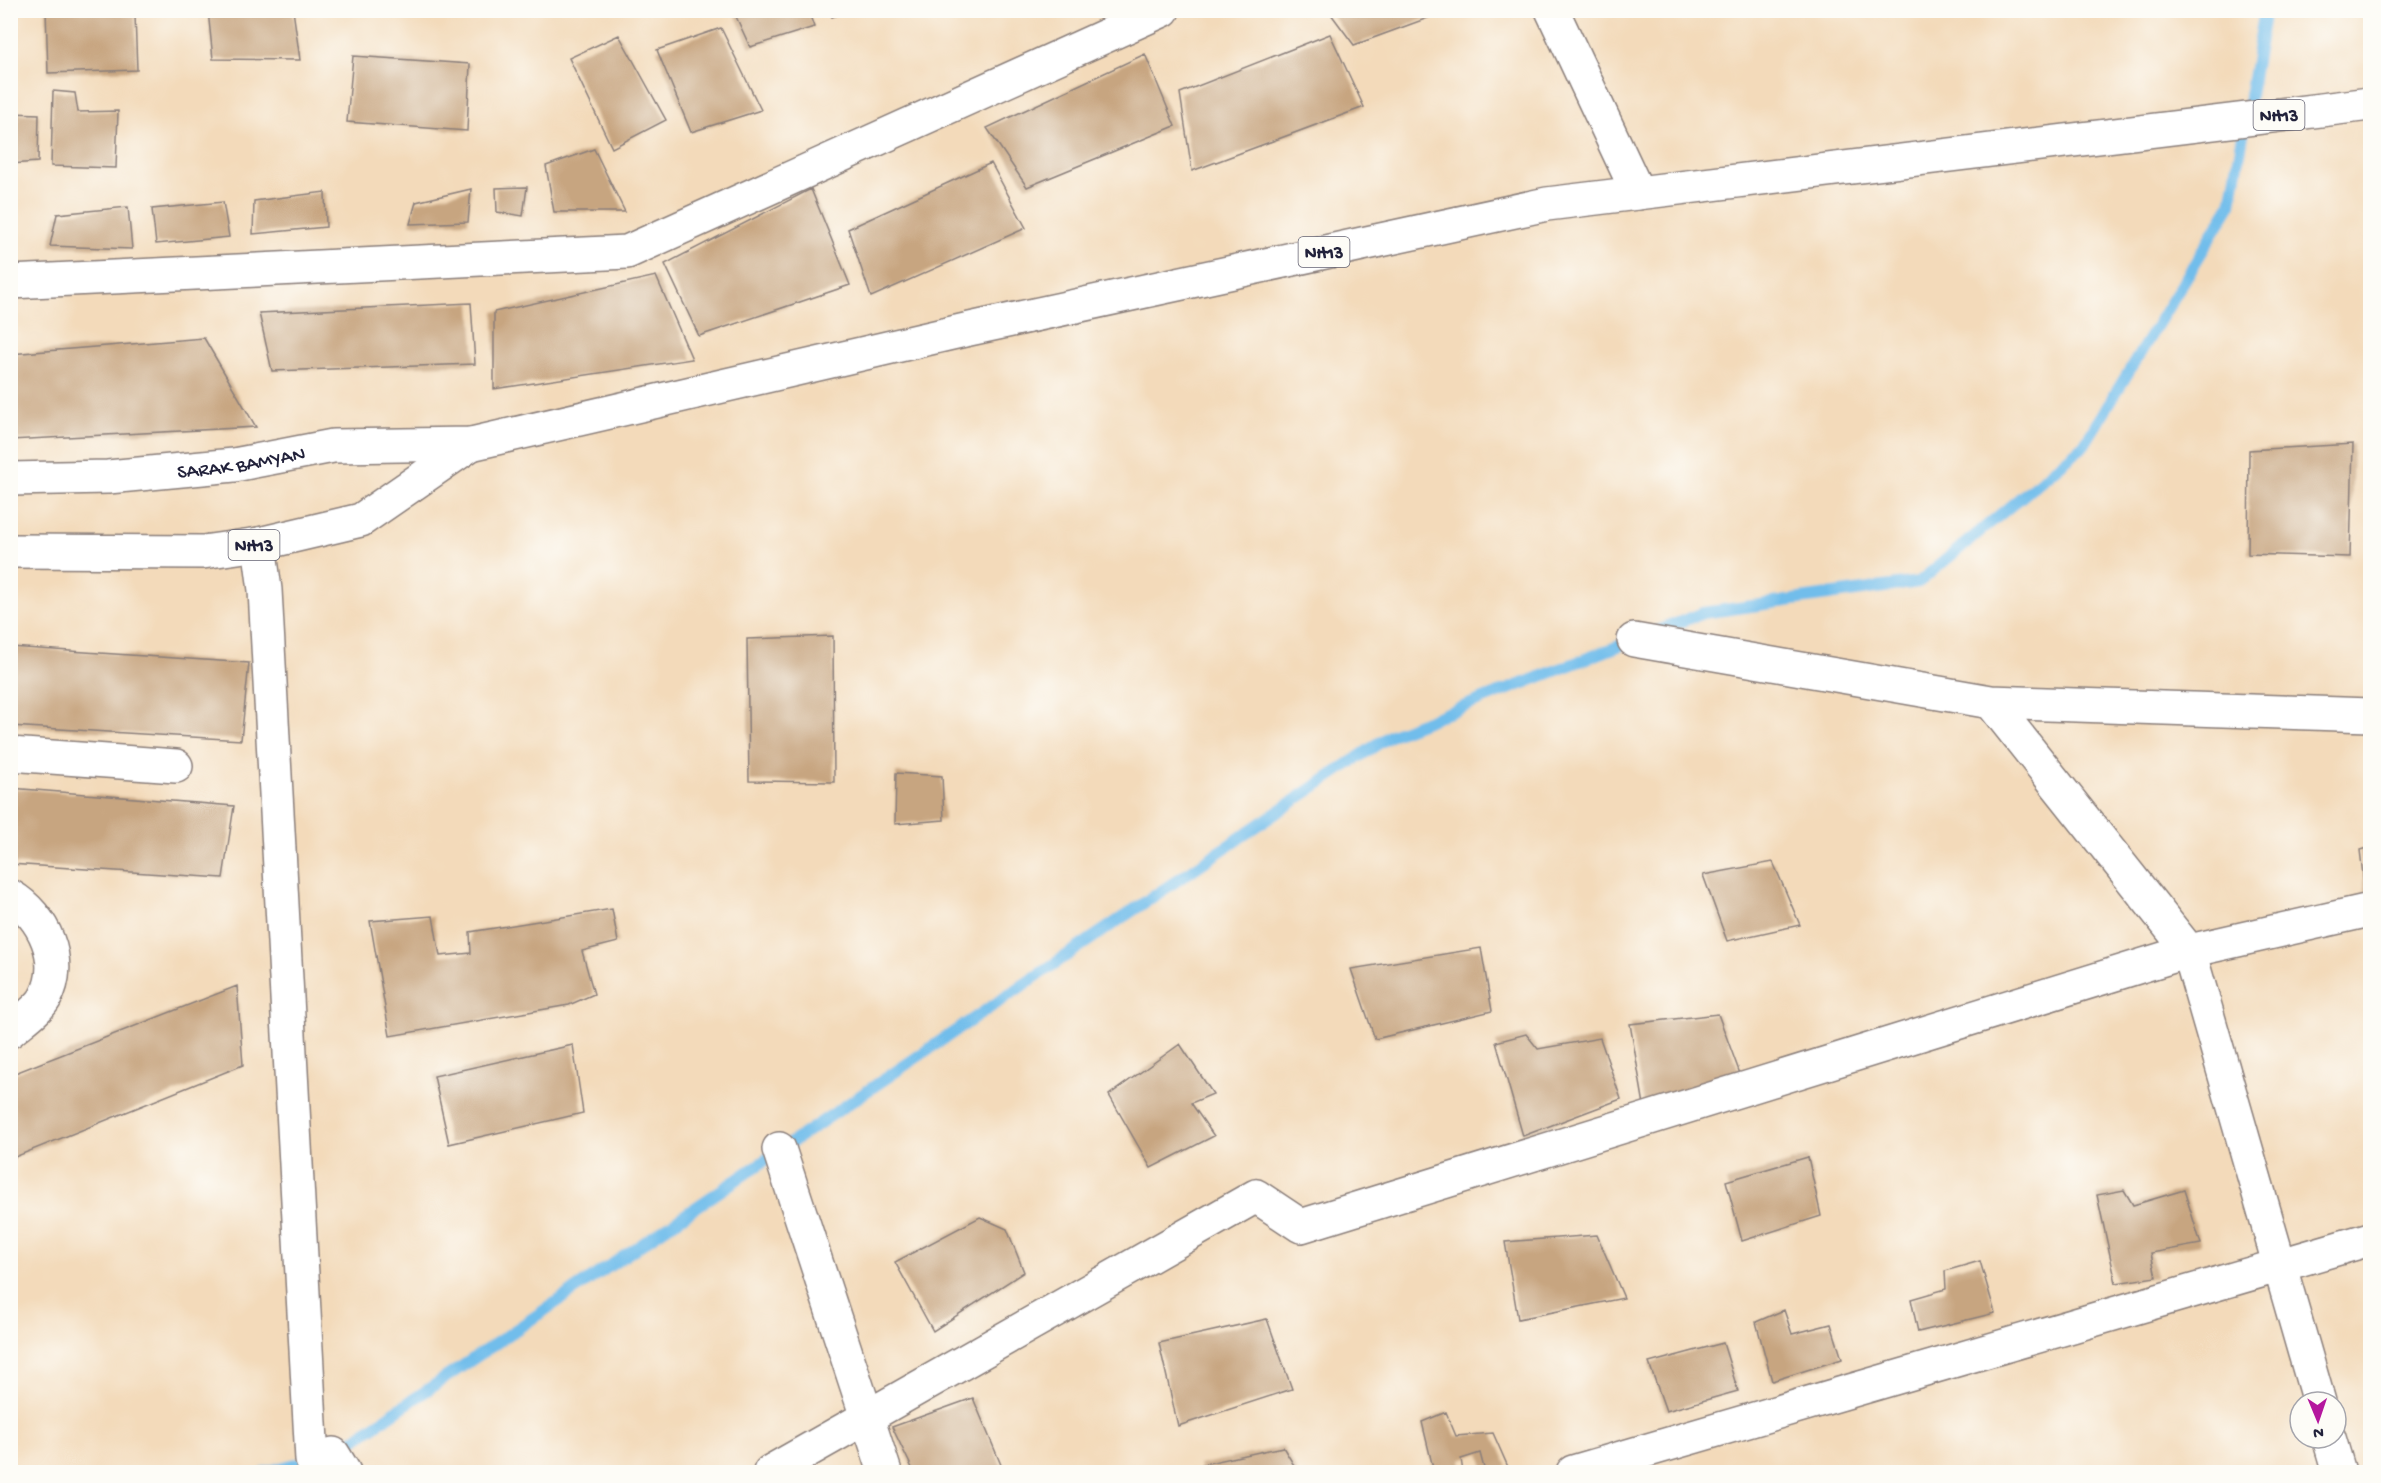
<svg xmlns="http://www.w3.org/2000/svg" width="2381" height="1483" font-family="'Gochi Hand',sans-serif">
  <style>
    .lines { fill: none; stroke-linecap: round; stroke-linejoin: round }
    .stream { stroke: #71bdeb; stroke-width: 12 }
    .building { fill: #c7a580 }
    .minor-casing { stroke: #8a7e7a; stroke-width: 36 }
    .major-casing { stroke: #8a7e7a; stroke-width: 36 }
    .minor { stroke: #fff; stroke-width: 33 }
    .major { stroke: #fff; stroke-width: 33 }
    .labels { text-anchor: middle; stroke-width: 4.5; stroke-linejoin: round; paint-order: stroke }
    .shield { fill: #fdfcf7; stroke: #646373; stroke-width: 1.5 }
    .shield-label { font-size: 18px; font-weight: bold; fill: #22223b }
    .street-label { font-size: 20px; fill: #22223b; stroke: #fdfcf7 }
  </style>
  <rect width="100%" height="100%" fill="#fdfcf7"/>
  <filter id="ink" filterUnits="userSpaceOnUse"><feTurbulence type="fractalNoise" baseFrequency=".0167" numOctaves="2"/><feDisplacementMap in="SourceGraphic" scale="12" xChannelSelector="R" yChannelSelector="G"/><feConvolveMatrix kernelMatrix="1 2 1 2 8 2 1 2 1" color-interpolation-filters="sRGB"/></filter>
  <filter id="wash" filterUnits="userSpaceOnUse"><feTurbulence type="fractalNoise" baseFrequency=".008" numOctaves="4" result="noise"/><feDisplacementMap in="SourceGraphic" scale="24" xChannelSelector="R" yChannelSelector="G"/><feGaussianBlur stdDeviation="1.35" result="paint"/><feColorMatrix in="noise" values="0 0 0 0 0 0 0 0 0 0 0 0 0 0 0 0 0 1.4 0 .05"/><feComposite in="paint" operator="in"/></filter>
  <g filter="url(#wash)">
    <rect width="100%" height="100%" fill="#f3daba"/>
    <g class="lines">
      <!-- stream -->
      <path class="stream" d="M1650,634L1703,613L1919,582L2084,445L2231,204L2265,10
        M333,1454L1391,735L1634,640
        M266,1472L311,1460"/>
    </g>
    <g id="blocks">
      <!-- building -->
      <path class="building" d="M46,10H112L113,14L135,15L137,70L48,73Z
        M208,10H293L300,60L213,59Z
        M733,10H808L814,27L750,47Z
        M828,10H849V11L832,17Z
        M1328,10H1447V11L1354,45Z
        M721,28L761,110L691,132L657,50Z
        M1330,34L1364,107L1192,171L1180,93Z
        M619,35L666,120L612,148L569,58Z
        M1145,54L1175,126L1027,187L987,128Z
        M353,56L470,64L467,131L347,122Z
        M53,91L75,93L78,112L118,111L116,168L51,166Z
        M10,113L39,114L38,162L10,164Z
        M594,149L625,212H554L546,166Z
        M991,163L1026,228L871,297L848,229Z
        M527,187L523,216L497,212L496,188Z
        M471,189L468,222L410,224L416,202Z
        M811,189L850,285L699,336L665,264Z
        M325,192L326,227L253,234L254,201Z
        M223,202L229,237L156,244L152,209Z
        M128,207L132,249L50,246L57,214Z
        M656,276L692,359L494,389V312Z
        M471,303L475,364L272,371L259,313Z
        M204,338L256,427L10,440V354Z
        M2353,444L2350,557L2248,554L2249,450Z
        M833,636L834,782L749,781L747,639Z
        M10,647L249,663L241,740L10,726Z
        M896,773L942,776L944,820L895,824Z
        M10,788L234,806L223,878L10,864Z
        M2370,847V890L2365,892L2360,850Z
        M1773,862L1800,925L1727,941L1703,875Z
        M612,909L618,942L582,951L594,994L569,1005L390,1036L370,921L433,916L440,956L471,953L470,932Z
        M1481,948L1492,1011L1375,1039L1351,969Z
        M237,986L243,1065L10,1159V1075Z
        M1718,1014L1743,1082L1644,1105L1630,1024Z
        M1526,1034L1538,1049L1600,1038L1621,1099L1523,1136L1496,1042Z
        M1180,1044L1213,1094L1191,1103L1214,1136L1151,1168L1109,1095Z
        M573,1045L583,1113L449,1144L434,1076Z
        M1808,1157L1821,1216L1742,1241L1726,1181Z
        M2124,1190L2133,1205L2184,1190L2201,1244L2151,1253L2156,1277L2116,1283L2097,1195Z
        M980,1217L1007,1229L1024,1272L933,1331L895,1262Z
        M1597,1235L1624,1298L1518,1319L1505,1242Z
        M1980,1261L1995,1313L1918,1332L1911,1299L1946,1289L1945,1271Z
        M1784,1310L1792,1334L1831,1324L1842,1359L1772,1381L1756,1322Z
        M1267,1319L1292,1389L1178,1426L1159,1343Z
        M1723,1343L1738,1391L1666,1411L1649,1363Z
        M973,1398L1004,1472H914L892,1427Z
        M1446,1412L1456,1436L1493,1433L1508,1467L1485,1472L1480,1453L1461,1459L1463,1472H1434L1422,1422Z
        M1283,1447L1298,1472H1201L1199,1465Z"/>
    </g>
  </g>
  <g filter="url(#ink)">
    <use href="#blocks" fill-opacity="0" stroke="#8a7e7a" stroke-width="1.5"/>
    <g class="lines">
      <!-- minor casing -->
      <g class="minor-casing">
        <path id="minor" d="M1552,10L1638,193
          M10,282L627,252L1163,10
          M259,544L265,590L312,1460
          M1634,640L1991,702
          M10,754L176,766
          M10,896C44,916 65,961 45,998C38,1010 21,1021 10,1031
          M779,1149L885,1472
          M2319,1402L2189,951L1991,702L2370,715
          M2329,1438L2339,1472
          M333,1454L344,1472
          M770,1472L1256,1196L1301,1226L2189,951L2370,910
          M1573,1472L2370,1239"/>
      </g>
      <!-- major casing -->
      <g class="major-casing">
        <g id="major">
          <path id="s1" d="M10,479L108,477L234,465L333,446L471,444L965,330L1547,204L2370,104"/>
          <path d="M10,551L203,552L259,544L361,520L471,444"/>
        </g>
      </g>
      <!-- minor -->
      <use href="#minor" class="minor"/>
      <!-- major -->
      <use href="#major" class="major"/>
    </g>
  </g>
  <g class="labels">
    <!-- shield labels -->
    <g class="shield">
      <rect x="2253.5" y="100" width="51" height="30" rx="4.5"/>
      <rect x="1298.5" y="237" width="51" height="30" rx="4.5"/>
      <rect x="228.5" y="530" width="51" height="30" rx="4.5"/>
    </g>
    <g class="shield-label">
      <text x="2279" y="121">NH13</text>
      <text x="1324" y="258">NH13</text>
      <text x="254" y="551">NH13</text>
    </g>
    <!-- street labels -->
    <g class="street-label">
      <text dy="7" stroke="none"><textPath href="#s1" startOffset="232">SARAK BAMYAN</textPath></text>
    </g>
  </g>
  <!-- margin -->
  <rect width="2381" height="1483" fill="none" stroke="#fdfcf7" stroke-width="36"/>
  <!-- north arrow -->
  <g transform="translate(2318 1420) rotate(178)"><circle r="28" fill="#fdfcf7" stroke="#a5a5ac" stroke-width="1.5"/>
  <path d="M0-4.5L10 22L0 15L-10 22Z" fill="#b5179e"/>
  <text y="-9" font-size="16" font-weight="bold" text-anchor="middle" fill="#22223b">N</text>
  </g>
</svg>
